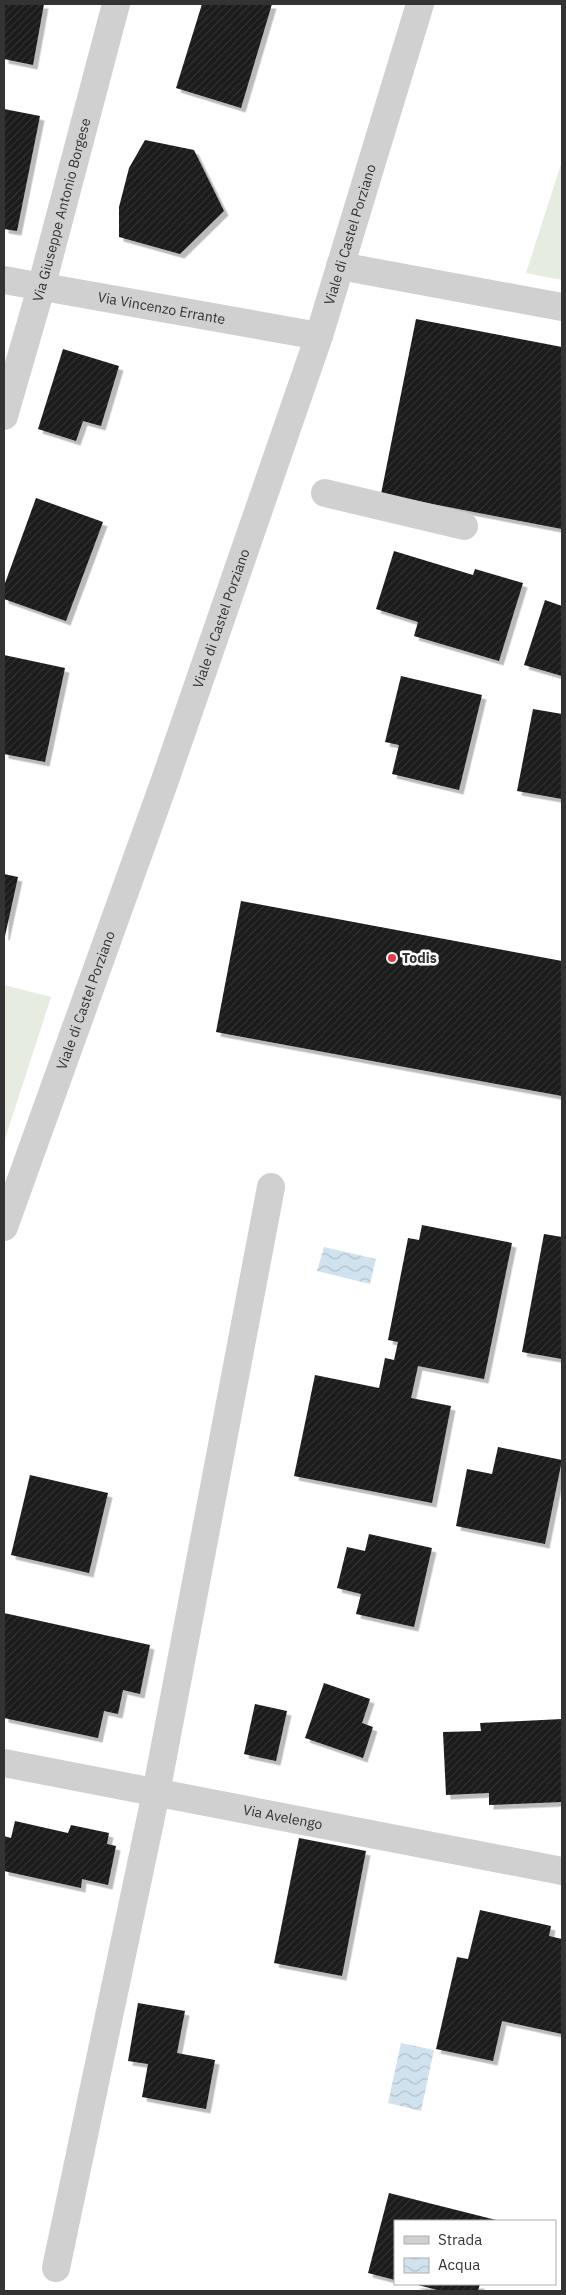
<svg xmlns="http://www.w3.org/2000/svg" width="566" height="2295" font-family="'IBM Plex Sans',sans-serif">
  <style>
    .grass { fill: #e6ecdf }
    .water { fill: url(#water-waves) }
    .building { fill: url(#building-hatch); filter: url(#shadow) }
    .lines { fill: none; stroke-linecap: round; stroke-linejoin: round }
    .minor { stroke: #d0d0d0; stroke-width: 28 }
    .poi-dot { fill: #e63946; stroke: #fff; stroke-width: 2 }
    .labels { text-anchor: middle; stroke-width: 5; stroke-linejoin: round; paint-order: stroke }
    .street-label { font-size: 14px; fill: #333; stroke: #fff }
    .poi-label { font-size: 14px; font-weight: bold; fill: #333; stroke: #fff; text-anchor: start }
  </style>
  <defs>
    <pattern id="water-waves" width="16" height="10" patternUnits="userSpaceOnUse" patternTransform="scale(1.25)"><rect width="16" height="10" fill="#cfe2ee"/><path d="M0 5q4-4 8 0t8 0" fill="none" stroke="#b2c2cd"/></pattern>
    <pattern id="building-hatch" width="6" height="6" patternUnits="userSpaceOnUse" patternTransform="scale(1.25)"><rect width="6" height="6" fill="#1a1a1a"/><path d="M-1 1l2-2M0 6l6-6M5 7l2-2" fill="none" stroke="#333"/></pattern>
    <filter id="shadow"><feDropShadow dx="4.5" dy="4.5" stdDeviation="0" flood-color="#0004"/></filter>
  </defs>
  <rect width="100%" height="100%" fill="#fff"/>
  <!-- grass -->
  <path class="grass" d="M562,161V280L526,273Z
    M4,985L51,997L4,1142Z"/>
  <!-- water -->
  <path class="water" d="M324,1247L376,1259L370,1284L317,1271Z
    M401,2043L434,2050L421,2111L388,2103Z"/>
  <!-- building -->
  <path class="building" d="M4,4H44L33,65L4,59Z
    M202,4H272L241,108L176,88Z
    M4,109L40,116L17,231L4,229Z
    M145,140L194,150L224,211L180,254L119,237V207L129,168Z
    M416,319L562,347V529L381,494Z
    M63,349L119,366L101,426L83,421L76,441L38,429Z
    M36,498L103,522L66,621L4,599V586Z
    M394,551L473,575L475,569L523,583L499,661L414,636L418,622L376,609Z
    M545,600L562,606V676L524,665Z
    M4,655L65,668L45,762L4,754Z
    M401,676L482,695L459,790L392,774L399,745L385,742Z
    M533,709L562,714V799L517,791Z
    M4,874L18,877L5,936H4Z
    M241,901L562,961V1096L216,1032Z
    M422,1225L512,1243L484,1379L418,1366L411,1398L451,1406L432,1503L294,1476L315,1375L379,1388L385,1358L394,1360L398,1342L388,1340L408,1238L419,1240Z
    M544,1234L562,1237V1359L522,1352Z
    M498,1447L562,1460L545,1544L456,1526L467,1469L492,1474Z
    M30,1475L108,1493L89,1573L11,1555Z
    M369,1534L432,1548L414,1627L356,1614L361,1594L337,1588L347,1547L365,1551Z
    M4,1613L150,1645L140,1694L123,1690L118,1714L104,1711L98,1738L4,1718Z
    M324,1683L370,1699L362,1723L373,1727L363,1758L305,1738Z
    M255,1704L287,1711L276,1761L244,1754Z
    M562,1719V1802L489,1805V1793L446,1795L443,1732L481,1731L480,1723Z
    M15,1821L68,1833L71,1825L109,1833L107,1844L116,1846L108,1885L82,1879L81,1888L4,1871V1836L11,1838Z
    M299,1838L366,1851L342,1976L274,1963Z
    M480,1910L551,1926L549,1936L562,1939V2034L502,2021L493,2061L436,2049L457,1957L468,1959Z
    M138,2003L185,2011L177,2053L215,2060L206,2109L142,2097L148,2064L128,2061Z
    M389,2193L500,2221H395V2280L368,2273Z
    M414,2284H480L478,2291H441Z"/>
  <g class="lines">
    <!-- minor -->
    <g class="minor">
      <path d="M340,266L562,307"/>
      <path id="s1" d="M4,280L319,336"/>
      <path id="s2" d="M4,416L41,288L116,4"/>
      <path d="M325,493L464,526"/>
      <path id="s3" d="M4,1227L164,783L319,336L420,4"/>
      <path id="s4" d="M4,1763L562,1871"/>
      <path d="M56,2268L156,1793L271,1187"/>
    </g>
  </g>
  <!-- markers -->
  <circle class="poi-dot" cx="392" cy="958" r="5"/>
  <g class="labels">
    <!-- street labels -->
    <g class="street-label">
      <text dy="5" stroke="none"><textPath href="#s2" startOffset="214">Via Giuseppe Antonio Borgese</textPath></text>
      <text dy="5" stroke="none"><textPath href="#s3" startOffset="1051">Viale di Castel Porziano</textPath></text>
      <text dy="5" stroke="none"><textPath href="#s1" startOffset="160">Via Vincenzo Errante</textPath></text>
      <text dy="5" stroke="none"><textPath href="#s3" startOffset="646">Viale di Castel Porziano</textPath></text>
      <text dy="5" stroke="none"><textPath href="#s3" startOffset="241">Viale di Castel Porziano</textPath></text>
      <text dy="5" stroke="none"><textPath href="#s4" startOffset="284">Via Avelengo</textPath></text>
    </g>
    <!-- poi labels -->
    <g class="poi-label">
      <text x="402" y="963">Todis</text>
    </g>
  </g>
  <!-- border -->
  <rect width="566" height="2295" fill="none" stroke="#333333" stroke-width="10"/>
  <!-- legend -->
  <rect x="394" y="2220" width="162" height="65" fill="#ffffff" stroke="#adadad"/>
  <rect x="404" y="2236" width="25" height="8" fill="#d0d0d0" stroke="#adadad"/>
  <text x="438" y="2245" font-size="15" fill="#333333">Strada</text>
  <rect x="404" y="2258" width="25" height="15" fill="url(#water-waves)" stroke="#adadad"/>
  <text x="438" y="2270" font-size="15" fill="#333333">Acqua</text>
</svg>
